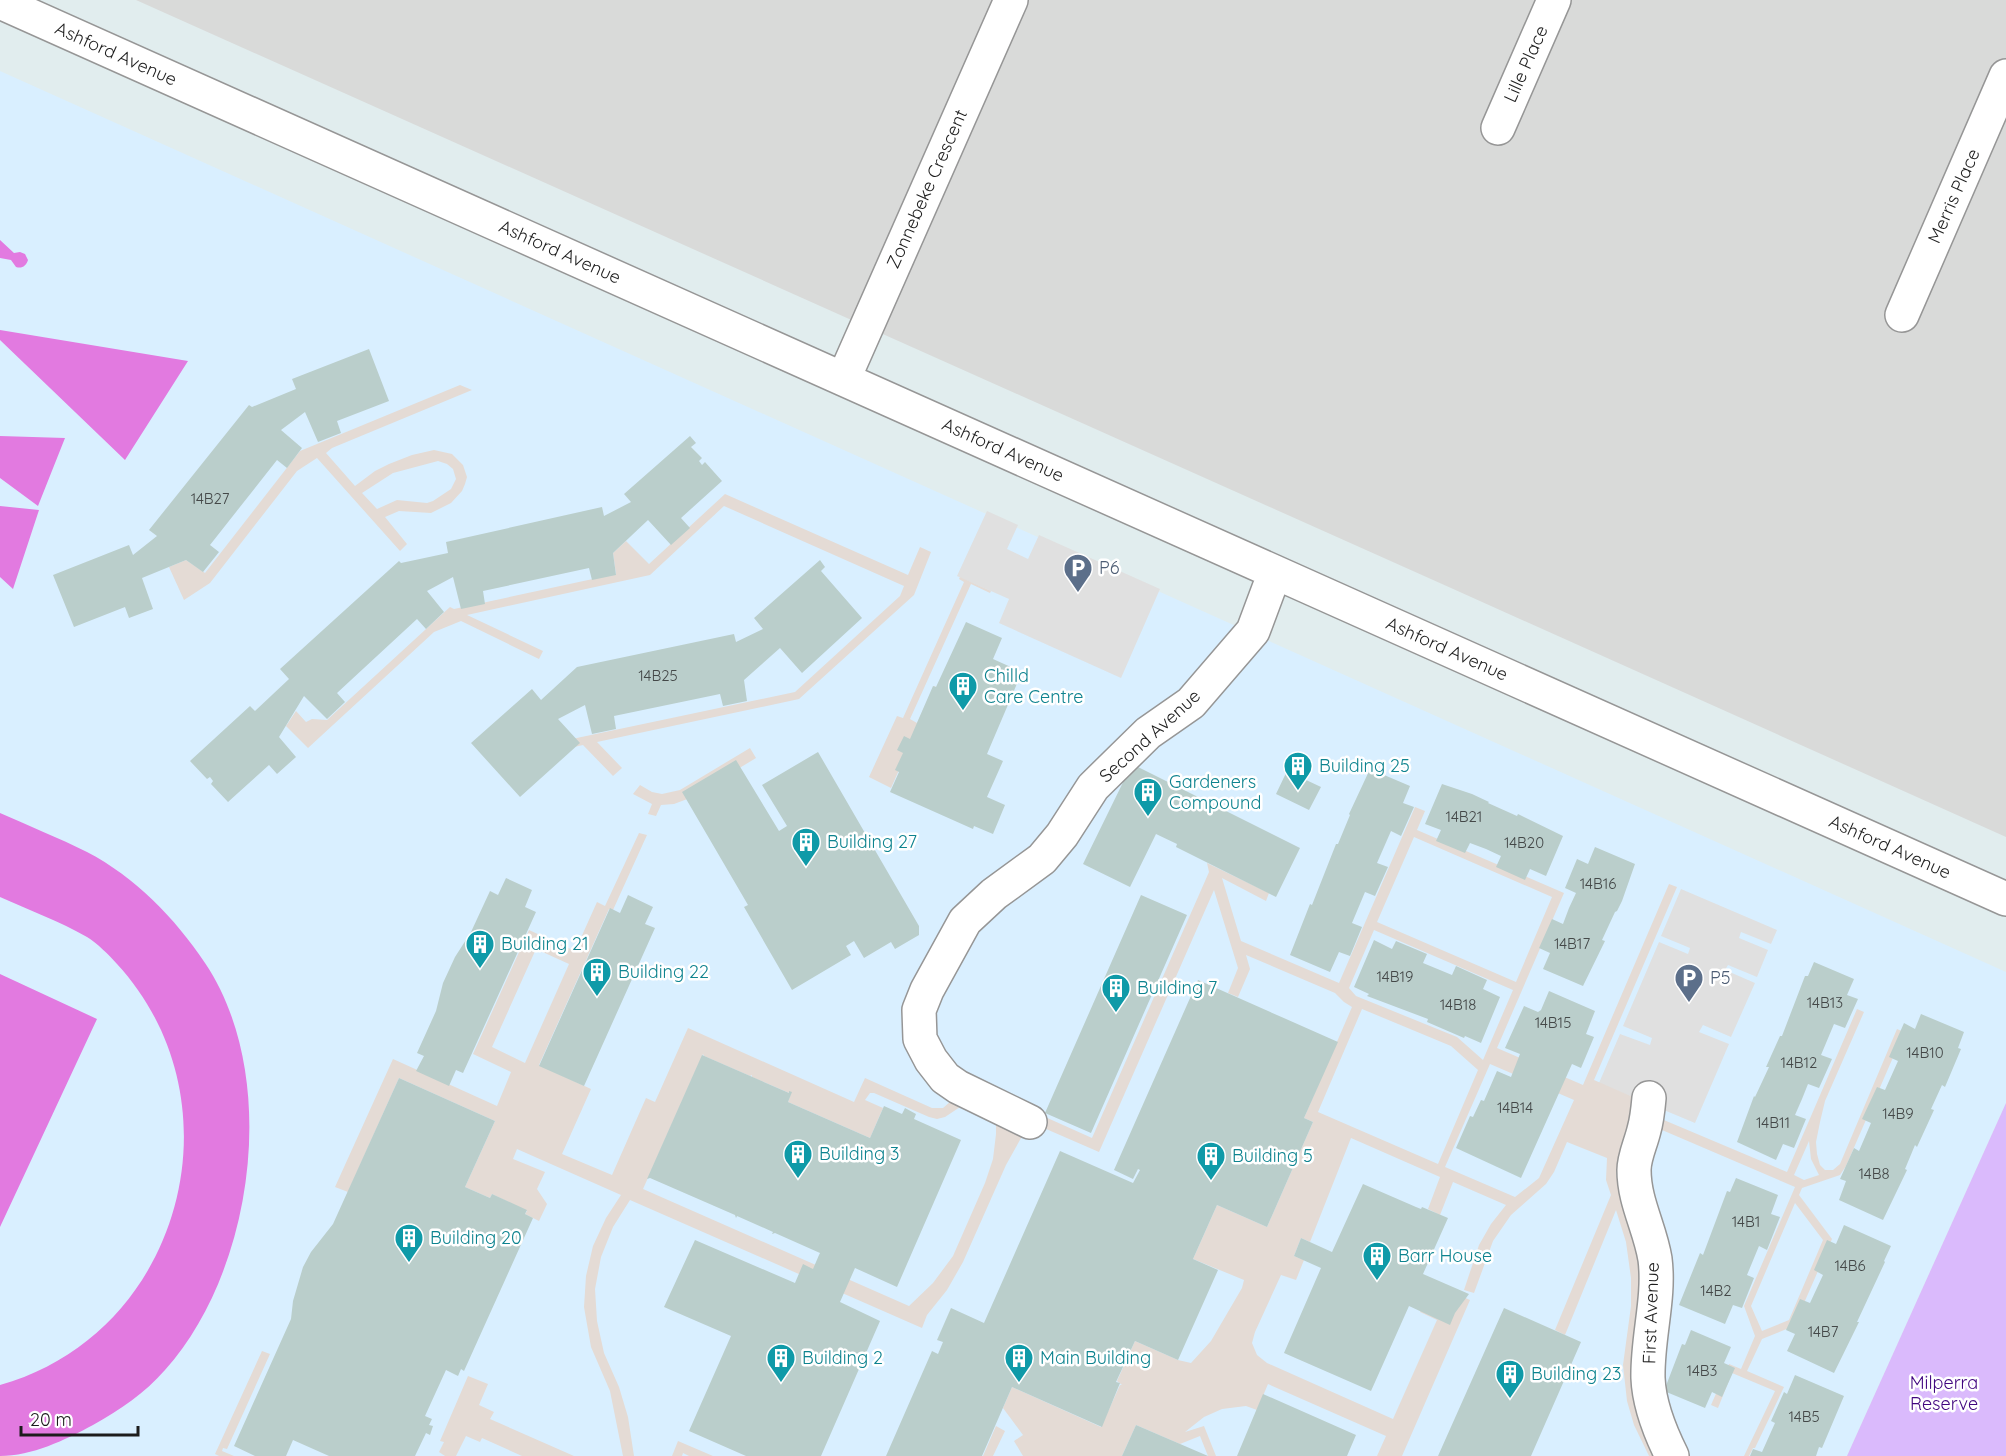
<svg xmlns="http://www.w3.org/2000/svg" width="2006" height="1456" font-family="Quicksand,sans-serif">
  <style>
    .residential { fill: #d9dad9 }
    .education { fill: #d9efff }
    .park { fill: #dabafc }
    .pitch { fill: #e27ae0 }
    .parking { fill: #e0e0e0 }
    .plaza { fill: #e4dbd5; fill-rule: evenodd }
    .building { fill: #bacecb }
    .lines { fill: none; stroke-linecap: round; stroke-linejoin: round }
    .street-casing { stroke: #969696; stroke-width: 36 }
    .street { stroke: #fff; stroke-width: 33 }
    .labels { text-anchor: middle; stroke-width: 5; stroke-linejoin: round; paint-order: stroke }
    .number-label { font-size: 15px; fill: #444848 }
    .street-label { font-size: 18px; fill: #1c1c1c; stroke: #fff }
    .service-label { font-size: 18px; fill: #4e5e75; stroke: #fff; text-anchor: start }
    .culture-label { font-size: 18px; fill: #0d838f; stroke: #fff; text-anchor: start }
    .park-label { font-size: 18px; fill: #41067f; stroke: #fff }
  </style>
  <rect width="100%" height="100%" fill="#e1edee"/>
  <!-- residential -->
  <path class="residential" d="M136,0H2006V837L1451,588Z"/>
  <!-- education -->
  <path class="education" d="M0,71L2006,972V1103L1847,1456H0Z"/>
  <!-- park -->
  <path class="park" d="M2006,1103V1456H1847Z"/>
  <!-- pitch -->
  <path class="pitch" d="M0,240L14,253L20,252L25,254L28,260C26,266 22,269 16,267L11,260L0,258Z
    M0,330L188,361L125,460L0,340Z
    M0,436L65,438L38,506L0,478Z
    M0,506L39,510L13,589L0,577Z
    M0,813C29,826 59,838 87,852C135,877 175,918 205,963C281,1076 254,1271 165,1370C145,1393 120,1410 93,1425C65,1440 32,1456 0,1456V1385C182,1334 244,1102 117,964C109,955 97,943 87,937C59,921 29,910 0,897Z
    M0,974L97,1019L0,1227Z"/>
  <!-- parking -->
  <path class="parking" d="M987,511L1018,525L1007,549L1028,559L1039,535L1160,589L1121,678L999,623L1009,599L957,576Z
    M1681,889L1777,930L1771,944L1741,932L1739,938L1768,950L1757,977L1728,965L1725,970L1755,983L1731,1037L1703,1025L1699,1032L1729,1044L1695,1123L1599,1083L1620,1034L1650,1045L1652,1038L1623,1026L1659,942L1688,954L1690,948L1661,936Z"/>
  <!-- plaza -->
  <path class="plaza" d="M460,385L472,390L332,448L326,453L355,486L375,471L389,464L412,455L434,450L452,454L463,465L467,477L465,484L462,491L451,503L431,513L399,511L385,517L407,544L400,551L317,458L297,471L210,583L184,600L169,567L186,560L205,573L300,451ZM438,461L447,464L453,469L456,479L451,489L433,501L427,503L397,500L377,509L362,493L393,473Z
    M725,494L908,575L920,547L931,552L914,595L799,699L597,742L622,768L613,776L583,745L574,747L572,739L795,692L900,596L904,586L724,506L650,575L467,615L543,651L539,659L461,621L434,632L308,748L286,726L296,711L306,722L312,719L327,720L450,607L454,609L616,574L613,553L626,541L649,564Z
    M960,577L991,591L990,593L971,584L910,719L917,723L934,686L936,687L891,788L869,777L897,716L903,718L964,582L959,579Z
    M750,748L756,758L690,798L674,804L661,805L656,816L648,814L652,804L633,794L640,785L652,792L662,794L680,790Z
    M1415,807L1425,811L1417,830L1564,893L1497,1048L1583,1085L1669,884L1677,887L1594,1080L1640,1100L1620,1151L1616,1172L1618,1186L1630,1217L1638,1247L1661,1456H1649L1634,1425L1627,1401L1623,1365L1631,1306V1278L1626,1242L1616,1210L1565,1335L1555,1330L1611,1195L1606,1180L1607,1158L1567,1142L1554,1172L1546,1184L1511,1215L1493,1241L1474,1293L1464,1290L1479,1245L1491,1224L1506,1205L1453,1182L1440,1215L1428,1209L1440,1177L1351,1138L1310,1242L1301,1238L1294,1256L1304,1260L1296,1280L1281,1275L1255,1332L1252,1343L1257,1355L1267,1363L1393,1419L1437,1320L1420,1312L1432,1283L1470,1300L1402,1456H1377L1386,1436L1268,1384L1257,1410L1246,1406L1222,1409L1204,1417L1185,1432L1204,1426L1216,1456H1208L1200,1436L1180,1444L1136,1425L1122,1456H1023L1014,1441L1023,1435L1003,1408L1012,1387L1101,1427L1120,1385H1122L1117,1381L1135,1341L1178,1360L1191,1363L1211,1341L1242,1288L1244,1280L1193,1259L1217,1205L1267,1227L1313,1122L1304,1118L1352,1007L1344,1002L1335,993L1246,955L1250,969L1238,997L1228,993L1238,968L1214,890L1099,1152L1030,1122L1006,1165L963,1262L947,1290L927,1315L922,1328L630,1200L613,1227L601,1257L595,1289L597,1321L604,1353L619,1387L628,1417L634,1456H623L610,1391L591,1347L584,1307L586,1276L593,1246L606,1218L621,1195L517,1149L513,1159L545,1172L537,1189L547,1204L539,1221L525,1214L527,1211L492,1194L490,1198L465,1187L495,1121L399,1078L348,1192L335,1187L393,1059L497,1106L511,1072L473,1054L529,930L575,951L597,902L605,906L639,833L647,835L613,910L609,909L539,1065L591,1089L562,1154L612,1175L646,1098L655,1102L688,1028L854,1102L865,1078L932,1108H943L951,1101L963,1105L945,1117L937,1119L929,1117L874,1093H870L865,1100L883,1108L870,1138L788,1102L791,1093L789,1092V1093L752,1077V1075L750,1076L704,1056L703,1054L643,1189L909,1306L933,1283L953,1256L985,1183L993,1159L996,1134V1105L1034,1112L1092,1138L1209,872L1207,863L1269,893L1266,901L1222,878L1241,941L1339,983ZM1414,837L1552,897L1516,982L1377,922ZM1374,930L1513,990L1483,1060L1457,1037L1356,996L1349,988ZM536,949L569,964L525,1063L492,1047ZM1362,1009L1451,1046L1478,1070L1438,1164L1318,1112ZM1490,1064L1574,1100L1539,1178L1515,1197L1445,1167Z
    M1857,1009L1864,1012L1825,1101L1820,1122L1816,1142L1817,1154L1820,1165L1825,1170H1833L1840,1164L1897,1029L1904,1032L1846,1166L1840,1175L1802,1188L1799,1195L1832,1239L1794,1326L1762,1339L1747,1371L1784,1387L1755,1448H1753L1749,1456H1744L1775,1391L1732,1373L1718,1408L1711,1405L1729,1364L1741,1369L1755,1336L1744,1306L1795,1187L1648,1124L1652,1115L1787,1172ZM1809,1141L1811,1159L1819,1175L1804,1180L1794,1175ZM1795,1203L1823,1240L1789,1320L1762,1331L1751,1306Z
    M262,1351L270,1354L227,1449L223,1448L222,1451L234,1456H219L215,1454Z
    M468,1376L488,1384L479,1405L494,1412L490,1419L574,1456H522L482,1438L480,1442L466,1436L456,1456H445L439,1452L444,1442L440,1441Z
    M996,1426L1005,1431L993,1456H983Z
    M678,1441L713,1456H689L683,1453L682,1456H672Z"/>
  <!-- building -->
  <path class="building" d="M369,349L389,401L337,421L341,433L318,442L305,412L281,430L302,448L287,468L277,460L210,545L219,552L203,572L186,560L142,578L153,609L129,618L125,607L74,627L53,575L129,545L133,555L157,536L149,530L249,405L252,407L296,389L292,379Z
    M690,436L696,443L691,447L702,458L699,461L702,465L705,462L722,481L681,518L690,528L671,545L648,520L613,553L616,575L592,580L589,568L483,591L485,604L461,609L453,577L427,591L444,612L426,629L417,619L337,693L345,702L327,719L304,696L279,737L296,757L277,774L269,765L228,802L211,784L213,781L210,777L207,779L190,761L250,706L255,711L289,679L280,669L399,561L401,563L448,553L446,542L602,507L604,516L631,502L624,494Z
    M820,560L825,567L821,571L862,618L802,673L780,648L744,680L747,701L723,706L720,694L614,716L616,729L592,734L585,705L558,719L580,743L520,797L471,743L532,689L541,700L577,667L734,634L736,642L763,629L754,618Z
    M966,622L1002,638L993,659L1022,672L987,754L1003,761L987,797L1005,805L993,834L974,826L973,829L890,792L899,772L895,770L903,753L897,750L904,736L910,739L933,686L936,687Z
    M818,752L919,926V935L895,949L891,942L864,958L854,941L846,946L851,955L792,990L744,907L748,905L682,792L736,760L779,831L787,826L762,785Z
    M1132,764L1300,848L1276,897L1176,847L1177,844L1156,834L1130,887L1083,864Z
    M1370,769L1410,786L1403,803L1414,807L1401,836L1391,831L1377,863L1388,867L1375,896L1365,892L1352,923L1362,927L1350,956L1339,952L1330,972L1290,955L1310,904L1312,905L1336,844H1338L1350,815L1349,814Z
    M1287,771L1321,787L1309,810L1276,794Z
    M1442,784L1472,794L1489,802L1488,803L1517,816L1518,814L1563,836L1546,876L1530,869L1525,880L1496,867L1501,856L1486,849L1470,843L1465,853L1436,841L1441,830L1425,824Z
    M1595,847L1635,864L1622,901L1617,911L1615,912L1602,940L1605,941L1583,986L1543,969L1550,953L1539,948L1552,919L1563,924L1569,908L1576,893L1565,888L1577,859L1588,864Z
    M506,878L532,890L525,907L536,912L463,1073L456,1070L449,1086L416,1071L424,1056L417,1053L436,1011L443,983L455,957L471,932L490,891L498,895Z
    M628,895L653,907L645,924L655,928L584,1086L539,1066L610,908L620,913Z
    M1141,895L1187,915L1091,1133L1045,1113Z
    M1374,940L1392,949L1396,941L1427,954L1423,963L1452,975L1456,966L1487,980L1483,989L1500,997L1481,1043L1465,1036L1464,1038L1427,1022L1428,1019L1367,996L1369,994L1354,987Z
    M1814,962L1854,979L1847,995L1858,999L1845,1028L1834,1024L1821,1055L1832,1059L1819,1088L1808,1084L1802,1099L1795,1115L1806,1119L1794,1148L1783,1144L1776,1160L1737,1142L1754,1096L1755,1097L1769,1067H1766L1780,1036H1782L1805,976H1808Z
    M1198,980L1338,1042L1304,1118L1313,1122L1267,1227L1217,1205L1193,1259L1218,1270L1178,1360L1135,1341L1116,1382L1120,1383L1102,1427L1012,1387L982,1456H886L932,1351L938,1354L943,1342L937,1340L951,1308L984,1323L1060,1151L1133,1183L1140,1170L1138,1169L1133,1179L1114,1170Z
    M1549,991L1595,1011L1586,1034L1594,1037L1581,1068L1572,1064L1521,1178L1456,1148L1470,1116L1473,1117L1481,1100L1484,1101L1497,1071L1511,1077L1520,1054L1505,1048L1524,1006L1538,1012L1541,1010Z
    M1921,1014L1964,1032L1958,1048L1961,1049L1945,1087L1942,1085L1931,1109L1934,1110L1917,1147L1915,1145L1905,1169L1907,1170L1883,1220L1839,1200L1846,1181L1840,1179L1854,1148L1859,1151L1871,1123L1862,1119L1877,1087L1885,1090L1898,1061L1889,1057L1904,1023L1915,1029Z
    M702,1055L789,1093V1091L792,1092L788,1102L870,1138L884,1106L902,1114L905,1108L916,1114L914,1119L961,1140L897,1287L855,1268L840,1302L880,1321L821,1456H746L689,1431L731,1336L664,1307L695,1240L795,1283L803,1264L813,1269L819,1255L820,1253L775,1233L772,1234L773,1232L737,1216L736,1218L735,1215L650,1178L647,1179Z
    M399,1078L495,1121L465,1187L490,1198L492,1194L527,1210L525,1214L533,1218L464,1371L461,1369L458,1376L446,1370L425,1416L432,1419L429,1425L433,1426L430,1435L426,1433L415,1456H329L293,1440L286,1456H255L234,1446L291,1319L293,1301L303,1267L311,1252L333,1224Z
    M1736,1178L1778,1195L1771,1214L1780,1217L1767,1250L1759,1246L1747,1275L1754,1278L1742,1308L1733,1305L1725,1324L1679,1305L1700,1253L1703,1255L1727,1191L1730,1192Z
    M1363,1184L1416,1207L1421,1209L1422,1207L1448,1218L1423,1274L1469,1294L1455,1313L1450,1325L1409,1306L1371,1391L1284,1353L1321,1268L1294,1256L1301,1238L1332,1252Z
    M1844,1225L1891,1246L1884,1261L1885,1262L1857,1322H1859L1834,1373L1787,1351L1795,1334L1786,1330L1800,1299L1810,1303L1823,1275L1814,1270L1827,1240L1836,1244Z
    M1504,1308L1581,1342L1531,1456H1438Z
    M1691,1330L1731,1347L1724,1363L1735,1368L1722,1397L1712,1392L1705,1408L1664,1391L1682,1344L1685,1345Z
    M1795,1375L1844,1396L1822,1448L1819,1447L1816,1456H1750L1753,1449L1762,1452L1775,1423L1771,1421L1784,1392L1787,1394Z
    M1263,1394L1356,1435L1347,1456H1237Z
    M1136,1425L1208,1456H1122Z"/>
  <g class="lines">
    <!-- street casing -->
    <g class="street-casing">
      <path id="street" d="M0,2L2006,899
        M1498,128L1554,0
        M1902,315L2006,76
        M844,378L1011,0
        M1649,1098C1648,1109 1647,1120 1644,1130C1641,1143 1634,1157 1634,1170C1634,1202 1650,1228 1655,1259C1660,1298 1647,1338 1648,1378C1649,1405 1660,1432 1672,1456
        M1030,1122L958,1087L945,1078L931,1060L920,1039L919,1010L927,990L965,921L994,894L1042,859L1062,835L1093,787L1148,733L1191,703L1253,631L1275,572"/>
    </g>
    <!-- street -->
    <use href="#street" class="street"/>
  </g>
  <!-- icons -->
  <defs>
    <g id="parking-pin" transform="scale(1.5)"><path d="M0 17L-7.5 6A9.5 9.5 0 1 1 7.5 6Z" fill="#5c6f8a" stroke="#fff"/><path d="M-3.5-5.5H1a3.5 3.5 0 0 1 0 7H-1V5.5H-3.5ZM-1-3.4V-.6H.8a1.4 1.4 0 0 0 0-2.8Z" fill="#fff"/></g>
    <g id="building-pin" transform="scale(1.5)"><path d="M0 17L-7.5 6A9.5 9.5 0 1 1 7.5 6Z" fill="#0f9aa8" stroke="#fff"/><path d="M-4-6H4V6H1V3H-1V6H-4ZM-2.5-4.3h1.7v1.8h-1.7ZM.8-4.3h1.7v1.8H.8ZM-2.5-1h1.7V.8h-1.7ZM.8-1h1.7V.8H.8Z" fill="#fff"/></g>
  </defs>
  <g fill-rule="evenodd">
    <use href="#parking-pin" x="1078" y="568"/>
    <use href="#building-pin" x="963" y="686"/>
    <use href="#building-pin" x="1298" y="766"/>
    <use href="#building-pin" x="1148" y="792"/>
    <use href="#building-pin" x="806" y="842"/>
    <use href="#building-pin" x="480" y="944"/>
    <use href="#building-pin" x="597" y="972"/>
    <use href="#parking-pin" x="1689" y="978"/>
    <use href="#building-pin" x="1116" y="988"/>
    <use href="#building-pin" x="798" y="1154"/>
    <use href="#building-pin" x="1211" y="1156"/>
    <use href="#building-pin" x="409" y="1238"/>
    <use href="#building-pin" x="1377" y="1256"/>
    <use href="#building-pin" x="781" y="1358"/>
    <use href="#building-pin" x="1019" y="1358"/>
    <use href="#building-pin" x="1510" y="1374"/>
  </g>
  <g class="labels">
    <!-- number labels -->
    <g class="number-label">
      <text x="210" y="504">14B27</text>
      <text x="658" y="681">14B25</text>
      <text x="1464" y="822">14B21</text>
      <text x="1524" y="848">14B20</text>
      <text x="1598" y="889">14B16</text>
      <text x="1572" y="949">14B17</text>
      <text x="1395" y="982">14B19</text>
      <text x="1825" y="1008">14B13</text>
      <text x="1458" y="1010">14B18</text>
      <text x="1553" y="1028">14B15</text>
      <text x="1925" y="1058">14B10</text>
      <text x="1799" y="1068">14B12</text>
      <text x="1515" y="1113">14B14</text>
      <text x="1898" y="1119">14B9</text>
      <text x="1773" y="1128">14B11</text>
      <text x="1874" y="1179">14B8</text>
      <text x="1746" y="1227">14B1</text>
      <text x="1850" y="1271">14B6</text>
      <text x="1716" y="1296">14B2</text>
      <text x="1823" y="1337">14B7</text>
      <text x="1702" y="1376">14B3</text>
      <text x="1804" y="1422">14B5</text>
    </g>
    <!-- street labels -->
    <g class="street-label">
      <text transform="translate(116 54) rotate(24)" y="6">Ashford Avenue</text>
      <text transform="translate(1526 64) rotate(-66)" y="6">Lille Place</text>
      <text transform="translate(927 189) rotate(-66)" y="6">Zonnebeke Crescent</text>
      <text transform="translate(1954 196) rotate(-66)" y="6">Merris Place</text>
      <text transform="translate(560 252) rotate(24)" y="6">Ashford Avenue</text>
      <text transform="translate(1003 450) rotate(24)" y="6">Ashford Avenue</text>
      <text transform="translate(1447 649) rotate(24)" y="6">Ashford Avenue</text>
      <text transform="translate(1150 736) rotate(-42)" y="6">Second Avenue</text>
      <text transform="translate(1890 847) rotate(24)" y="6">Ashford Avenue</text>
      <text transform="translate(1651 1313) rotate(-88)" y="6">First Avenue</text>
    </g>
    <!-- service labels -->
    <g class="service-label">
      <text x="1099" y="574">P6</text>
      <text x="1710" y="984">P5</text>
    </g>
    <!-- culture labels -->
    <g class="culture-label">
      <text x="984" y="682">Chilld<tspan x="984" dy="21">Care Centre</tspan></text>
      <text x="1319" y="772">Building 25</text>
      <text x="1169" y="788">Gardeners<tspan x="1169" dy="21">Compound</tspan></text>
      <text x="827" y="848">Building 27</text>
      <text x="501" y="950">Building 21</text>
      <text x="618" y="978">Building 22</text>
      <text x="1137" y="994">Building 7</text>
      <text x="819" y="1160">Building 3</text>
      <text x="1232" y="1162">Building 5</text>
      <text x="430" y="1244">Building 20</text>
      <text x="1398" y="1262">Barr House</text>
      <text x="802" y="1364">Building 2</text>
      <text x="1040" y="1364">Main Building</text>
      <text x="1531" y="1380">Building 23</text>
    </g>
    <!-- park labels -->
    <g class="park-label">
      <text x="1944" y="1389">Milperra<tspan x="1944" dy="21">Reserve</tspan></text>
    </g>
  </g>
  <!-- scale -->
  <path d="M21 1426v9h117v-9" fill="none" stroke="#1c1c1c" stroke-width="3"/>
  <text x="30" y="1426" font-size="18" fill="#1c1c1c" stroke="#ffffff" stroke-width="4.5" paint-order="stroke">20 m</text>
</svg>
